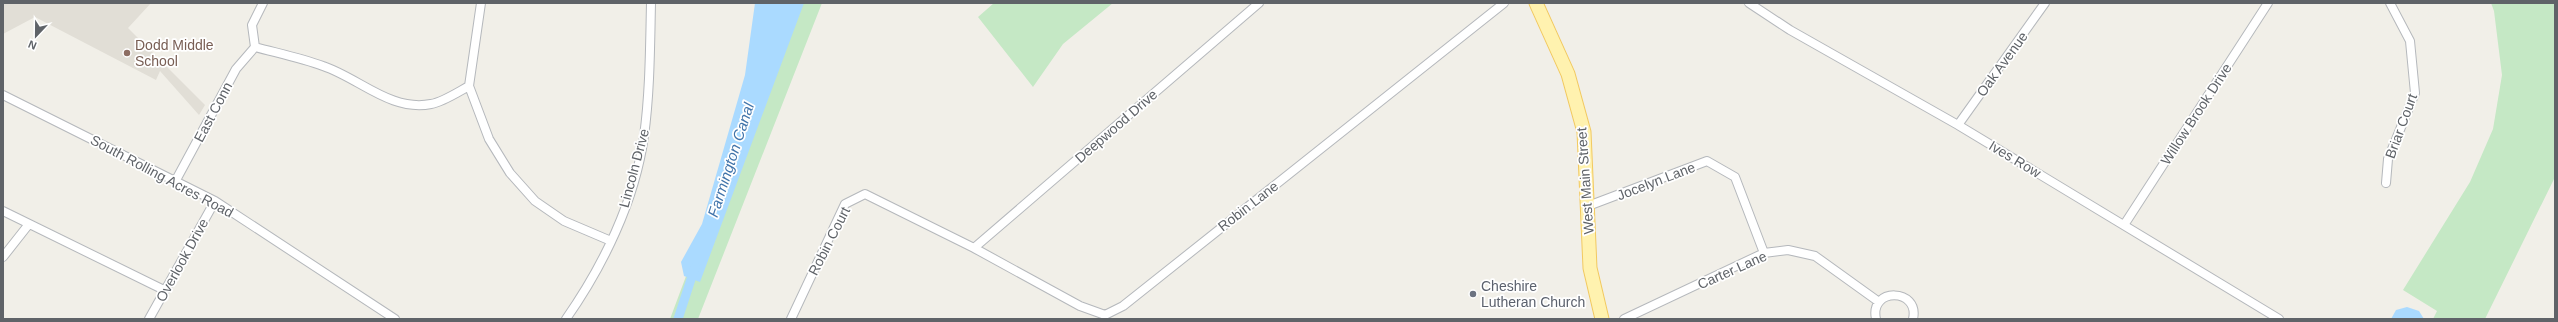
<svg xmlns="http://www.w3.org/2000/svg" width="2558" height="322" font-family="Helvetica,sans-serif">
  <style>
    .education { fill: #e1ded6 }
    .green { fill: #c5e8c5 }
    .water { fill: #aadaff }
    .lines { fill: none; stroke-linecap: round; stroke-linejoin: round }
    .canal { stroke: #aadaff; stroke-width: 9 }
    .minor-casing { stroke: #b5b8bc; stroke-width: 10 }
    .primary-casing { stroke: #f2c960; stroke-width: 15 }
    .minor { stroke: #fff; stroke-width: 8 }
    .primary { stroke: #fff2af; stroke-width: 13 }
    .education-dot { fill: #8d6e63; stroke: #fff; stroke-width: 1.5 }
    .worship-dot { fill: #6b7280; stroke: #fff; stroke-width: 1.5 }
    .labels { text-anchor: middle; stroke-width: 3.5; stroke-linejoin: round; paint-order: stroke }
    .education-label { font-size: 14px; fill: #785e54; stroke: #fff; text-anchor: start }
    .street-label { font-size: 14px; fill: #5f6368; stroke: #fff }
    .worship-label { font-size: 14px; fill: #5b616d; stroke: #fff; text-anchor: start }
    .water-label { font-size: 15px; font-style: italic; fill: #4174aa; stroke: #fff }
  </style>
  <rect width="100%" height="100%" fill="#f1efe8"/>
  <!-- education -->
  <path class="education" d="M3,3H151L128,28L205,105L199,115L160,71L156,80L35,17L3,34Z"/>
  <!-- green -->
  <path class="green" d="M792,3H822L698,319H670L752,100Z
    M994,3H1113L1063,44L1033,87L978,17Z
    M2491,3H2555V177L2485,319H2433L2437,311L2403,290L2470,182L2493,129L2502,75L2494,11Z"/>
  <!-- water -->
  <path class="water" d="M755,3H804L700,282L684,276L681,262L702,224L745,75Z
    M2407,307L2419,311L2424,319H2391L2396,310Z"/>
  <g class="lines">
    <!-- canal -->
    <path class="canal" d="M678,319L695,267"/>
    <!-- minor casing -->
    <g class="minor-casing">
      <path id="minor" d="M481,3L469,86L489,139L510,173L535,201L564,221L611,241
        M1749,3L1790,30L1958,125L2279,319
        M255,47C277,53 301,58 323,66C359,78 391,112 431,104C443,102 458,92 469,86
        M255,47L252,25L263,3
        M3,95L215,201L395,319
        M1958,125L2045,3
        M176,180L236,69L255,47
        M2386,183L2388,159L2415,93L2410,41L2390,3
        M1588,206L1707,161L1735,177L1764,253
        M3,211L164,290
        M2124,225L2268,3
        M974,248L1259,3
        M3,257L29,224
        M149,319L215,201
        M566,319C603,266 635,201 644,136C650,92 650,48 651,3
        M791,319L845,204L865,194L974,248L1080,306L1105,315L1123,306L1504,3
        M1624,319L1764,253L1788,250L1815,256L1879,302
        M1876,319C1869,287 1920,288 1913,319"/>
    </g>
    <!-- primary casing -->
    <g class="primary-casing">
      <path id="primary" d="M1536,3L1568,74L1584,132L1590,268L1602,319"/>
    </g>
    <!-- minor -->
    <use href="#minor" class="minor"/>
    <!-- primary -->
    <use href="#primary" class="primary"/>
  </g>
  <!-- markers -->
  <circle class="education-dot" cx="127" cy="53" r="4"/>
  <circle class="worship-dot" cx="1473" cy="294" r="4"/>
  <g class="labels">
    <!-- education labels -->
    <g class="education-label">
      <text x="135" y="50">Dodd Middle<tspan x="135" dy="16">School</tspan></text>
    </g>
    <!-- street labels -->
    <g class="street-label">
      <text transform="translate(2002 64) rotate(-54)" y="5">Oak Avenue</text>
      <text transform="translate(213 112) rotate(-62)" y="5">East Conn</text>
      <text transform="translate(2196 114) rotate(-57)" y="5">Willow Brook Drive</text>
      <text transform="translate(1116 126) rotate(-41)" y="5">Deepwood Drive</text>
      <text transform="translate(2401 126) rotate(-70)" y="5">Briar Court</text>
      <text transform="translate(2015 159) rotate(31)" y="5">Ives Row</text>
      <text transform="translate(634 168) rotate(-75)" y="5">Lincoln Drive</text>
      <text transform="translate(162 176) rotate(28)" y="5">South Rolling Acres Road</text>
      <text transform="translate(1585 181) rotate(-94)" y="5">West Main Street</text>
      <text transform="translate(1656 181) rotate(-21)" y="5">Jocelyn Lane</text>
      <text transform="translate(1248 206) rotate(-38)" y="5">Robin Lane</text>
      <text transform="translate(829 241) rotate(-63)" y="5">Robin Court</text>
      <text transform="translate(182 260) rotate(-61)" y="5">Overlook Drive</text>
      <text transform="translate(1732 270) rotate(-24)" y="5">Carter Lane</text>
    </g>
    <!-- worship labels -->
    <g class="worship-label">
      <text x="1481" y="291">Cheshire<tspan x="1481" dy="16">Lutheran Church</tspan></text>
    </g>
    <!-- water labels -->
    <g class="water-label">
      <text transform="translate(731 160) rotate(-72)" y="5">Farmington Canal</text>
    </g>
  </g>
  <!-- border -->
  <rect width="2558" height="322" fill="none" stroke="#5f6368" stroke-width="8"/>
  <!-- north arrow -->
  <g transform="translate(36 36) rotate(202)" stroke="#ffffff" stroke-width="3" paint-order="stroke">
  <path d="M0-3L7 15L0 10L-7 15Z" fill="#5f6368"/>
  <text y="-6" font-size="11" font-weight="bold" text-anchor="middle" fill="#5f6368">N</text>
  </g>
</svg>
